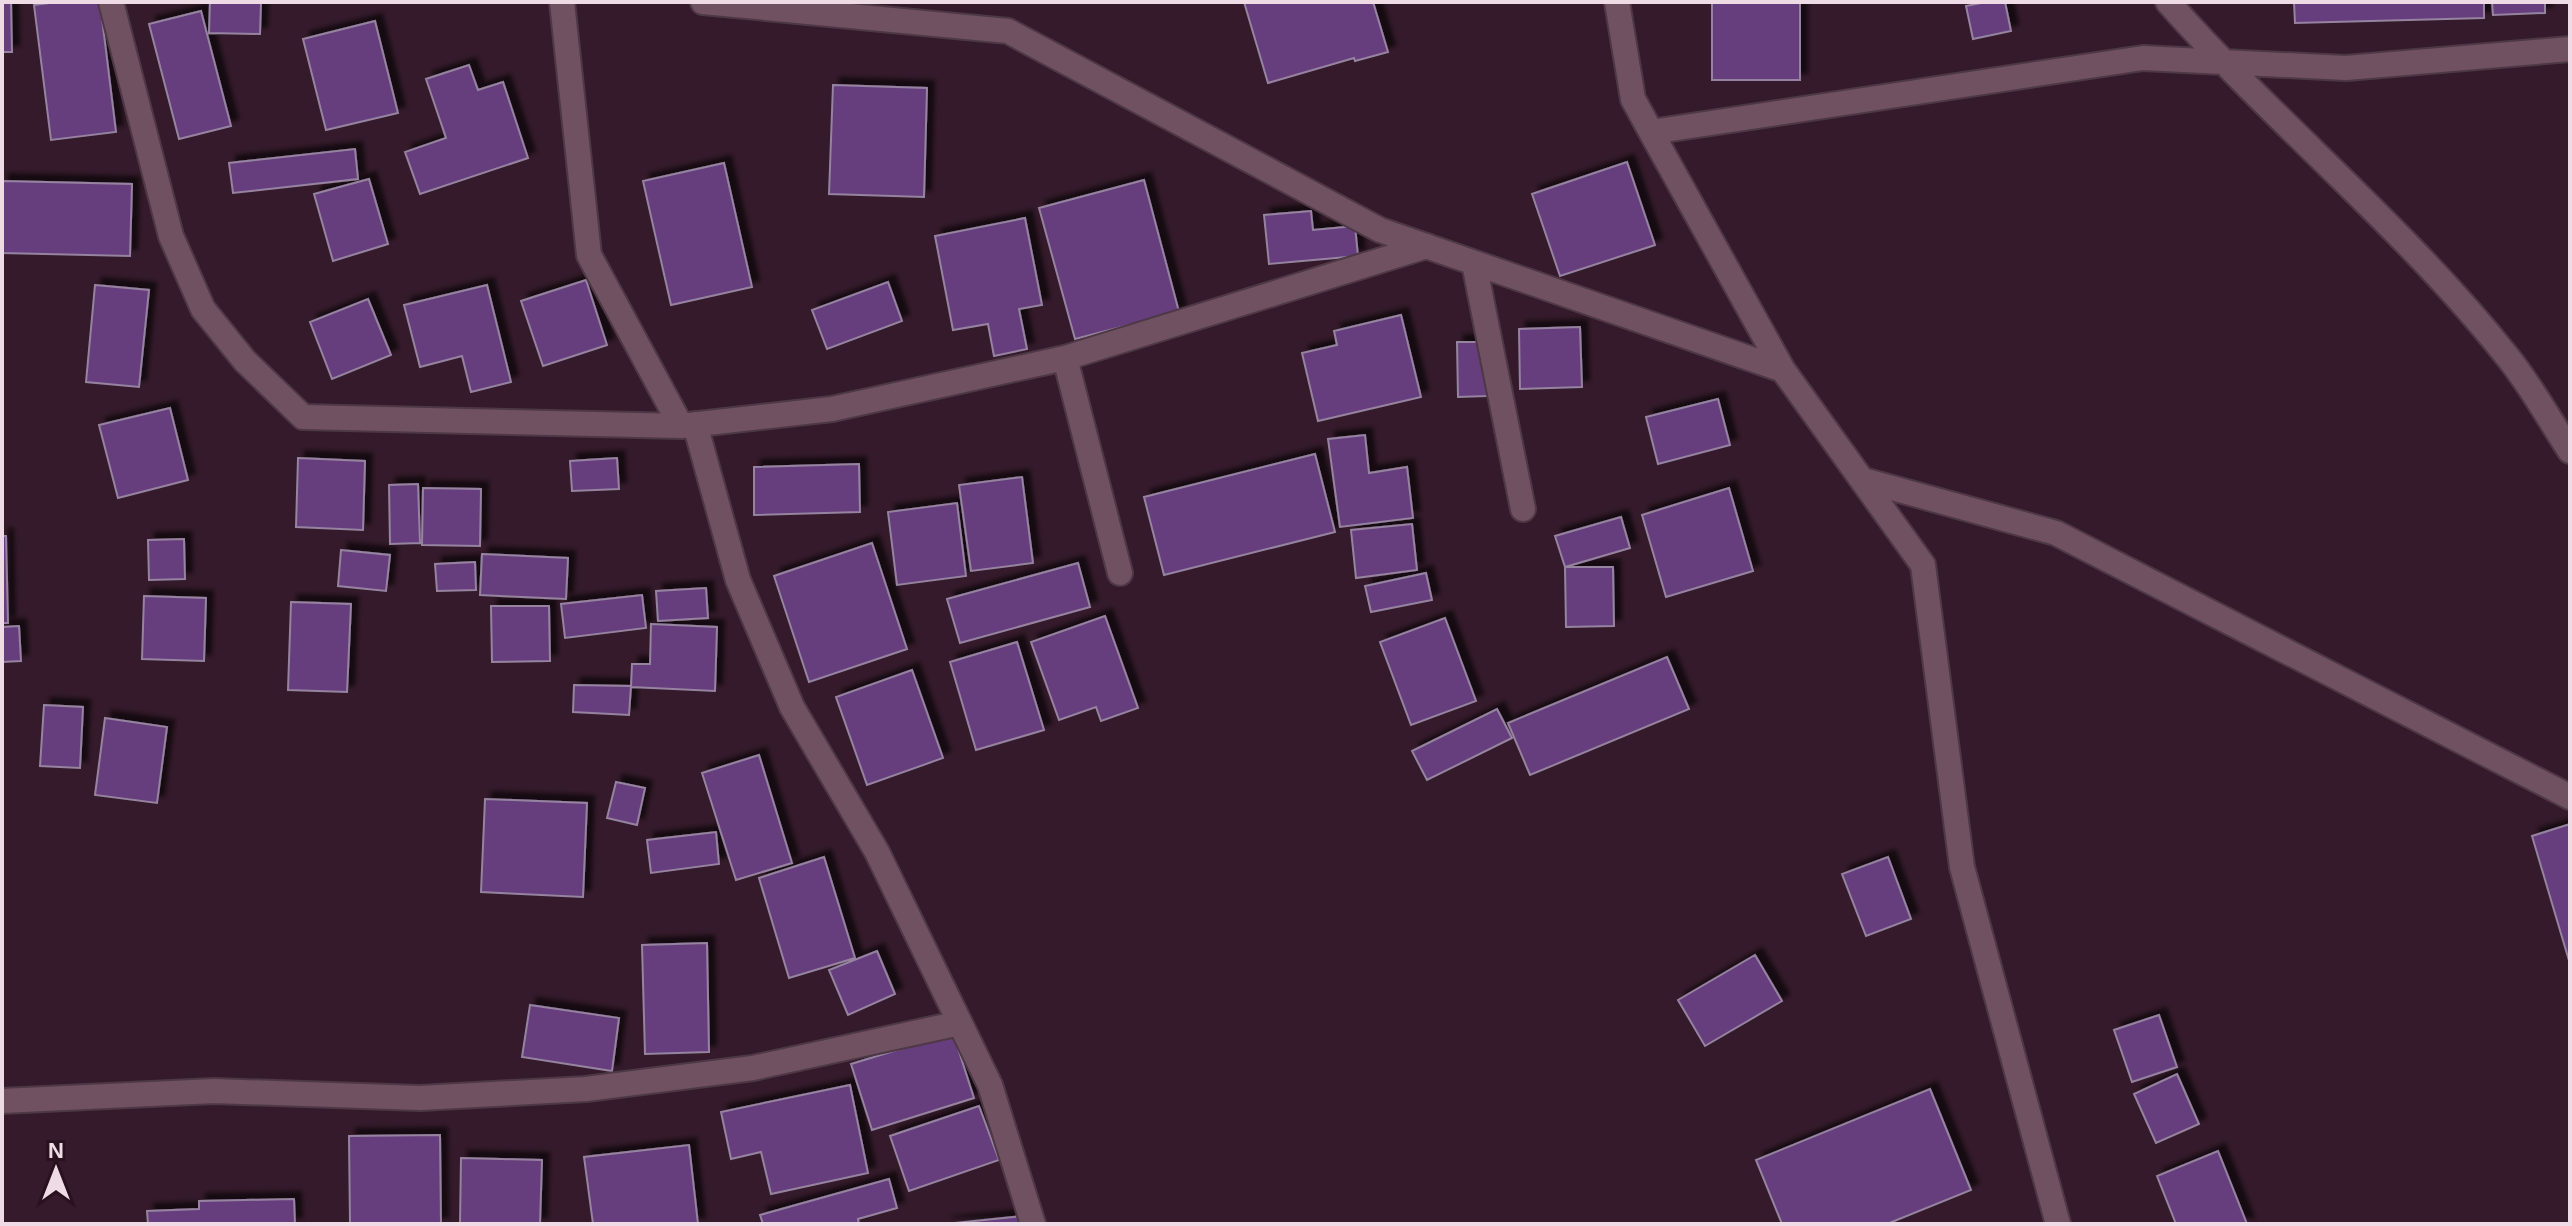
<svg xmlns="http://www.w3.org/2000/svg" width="2572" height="1226" font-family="Arial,sans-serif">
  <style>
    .building { fill: #663e7d; stroke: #9583a0; stroke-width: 2; filter: url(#shadow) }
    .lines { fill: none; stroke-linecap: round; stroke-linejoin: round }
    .minor-casing { stroke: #4e3845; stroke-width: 28 }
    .minor { stroke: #705162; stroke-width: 24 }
  </style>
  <defs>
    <filter id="shadow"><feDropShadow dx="7" dy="-7" stdDeviation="2" flood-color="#0009"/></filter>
  </defs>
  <rect width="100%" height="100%" fill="#341a2a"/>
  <!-- building -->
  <path class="building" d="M2,2H11L12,52H2Z
    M57,2H100L116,132L51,140L34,5Z
    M210,2H261L260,34L209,33Z
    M1244,2H1373L1388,52L1355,61L1354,58L1268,83Z
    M1712,2H1800V80H1712Z
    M1986,2H2005L2011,31L1973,39L1966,6Z
    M2294,2H2484V18L2295,23Z
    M2492,2H2545V13L2493,15Z
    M201,11L231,126L179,139L149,24Z
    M375,21L398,113L326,130L303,39Z
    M469,65L478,90L503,82L528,158L420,194L405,152L446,138L426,79Z
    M833,85L927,88L924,197L829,194Z
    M355,149L358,179L233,193L229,163Z
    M1627,162L1655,245L1560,276L1532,194Z
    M724,163L752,287L671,305L643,181Z
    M369,179L388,244L333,261L314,194Z
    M1144,180L1179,312L1075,339L1039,208Z
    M2,181L132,184L130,256L2,253Z
    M1311,211L1313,230L1355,226L1358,256L1269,264L1264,215Z
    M1025,218L1042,305L1019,309L1027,349L994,356L988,324L953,330L935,236Z
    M586,280L607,345L543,366L521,301Z
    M888,282L902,321L827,349L812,310Z
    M95,285L149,290L139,387L86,382Z
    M487,285L511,382L471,392L462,356L420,367L404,305Z
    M368,299L391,355L332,379L310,322Z
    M1401,315L1421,397L1318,421L1302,353L1337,345L1334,331Z
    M1580,327L1582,387L1520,389L1519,329Z
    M1457,342H1486L1487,396L1458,397Z
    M1718,399L1730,445L1658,464L1646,417Z
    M170,408L188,480L118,498L99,425Z
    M1365,435L1369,473L1407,467L1413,518L1340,527L1328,439Z
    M1315,454L1335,532L1164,575L1144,497Z
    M298,458L365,461L363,530L296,527Z
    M617,458L619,489L572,491L570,461Z
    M859,464L860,512L754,515V467Z
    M1022,477L1033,563L971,571L959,485Z
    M418,484L420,543L390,544L389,485Z
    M423,488L481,489L480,546L422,545Z
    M1729,488L1753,571L1666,597L1642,515Z
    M957,503L966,576L897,585L888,512Z
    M1621,517L1630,548L1565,567L1555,536Z
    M1412,524L1417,570L1356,578L1351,530Z
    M2,536H6L8,623H2Z
    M184,539L185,579L149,580L148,540Z
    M872,543L907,649L809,682L774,576Z
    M341,550L390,555L386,591L338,586Z
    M482,554L568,558L566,599L480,595Z
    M475,562L476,590L437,591L435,564Z
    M1078,563L1090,607L960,643L947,599Z
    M1565,567H1613L1614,626L1566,627Z
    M1426,573L1432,600L1371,612L1365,586Z
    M706,588L708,618L658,621L656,591Z
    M642,595L646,628L565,638L561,604Z
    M144,596L206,598L204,661L142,659Z
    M291,602L351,604L347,692L288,690Z
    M491,606H549L550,661L492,662Z
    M1105,616L1138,708L1101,721L1096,707L1059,720L1031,642Z
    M1445,618L1476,701L1411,725L1380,642Z
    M651,624L717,627L715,691L631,687L632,664H650Z
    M19,626L21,661L2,662V627Z
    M1017,642L1044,730L976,750L950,662Z
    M1667,657L1689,709L1530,775L1508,723Z
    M912,670L943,758L867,785L836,697Z
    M574,685L631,686L629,715L573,712Z
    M44,705L83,707L80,768L40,766Z
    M1497,709L1512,738L1427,780L1412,751Z
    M105,718L167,727L157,803L95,795Z
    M759,755L792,863L736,880L702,773Z
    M616,782L645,788L637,825L607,818Z
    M485,799L587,803L583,897L481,892Z
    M2570,824V964L2532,836Z
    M716,832L719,864L651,873L647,840Z
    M824,857L855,958L789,978L759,878Z
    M1888,857L1911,919L1866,936L1842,874Z
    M707,943L709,1052L645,1054L642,945Z
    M877,951L895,994L848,1015L829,970Z
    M1755,955L1782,1001L1705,1046L1678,1000Z
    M530,1005L619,1018L612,1071L522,1057Z
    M2159,1015L2177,1067L2132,1082L2114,1030Z
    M953,1033L974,1098L872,1130L851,1064Z
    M2177,1074L2199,1124L2156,1143L2134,1094Z
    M850,1085L868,1173L771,1194L761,1152L731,1159L721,1112Z
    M1930,1089L1971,1190L1887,1224H1782L1756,1160Z
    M979,1106L999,1160L909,1191L890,1136Z
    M440,1135L441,1224H350L349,1136Z
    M689,1145L698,1224H593L584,1157Z
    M2218,1151L2247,1224H2176L2157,1176Z
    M461,1158L542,1160L540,1224H460Z
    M889,1179L897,1208L858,1219L859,1224H763L760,1215Z
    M294,1199L295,1224H148L147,1211L199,1209V1201Z
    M1023,1216V1224H945Z"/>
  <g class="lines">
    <!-- minor casing -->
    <g class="minor-casing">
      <path id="minor" d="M111,2L171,236L203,309L245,361L303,417L681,426L832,409L1065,358L1427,246
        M562,2L589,255L681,426
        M703,2L1008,31L1380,230L1783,370
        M1617,2L1633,99L1651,132L1783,370L1923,565L1962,867L2058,1224
        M2168,2C2276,124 2404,227 2506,355C2530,384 2549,419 2570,451
        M1651,132L2143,58L2346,68L2570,49
        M1474,263L1523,509
        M1065,358L1120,573
        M695,424L738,580L792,707L877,852L990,1085L1033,1224
        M1863,480L2056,533L2570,797
        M2,1101L214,1091L420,1098L586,1089L753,1068L960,1023"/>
    </g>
    <!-- minor -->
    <use href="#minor" class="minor"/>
  </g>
  <!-- border -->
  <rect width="2572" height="1226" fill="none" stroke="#eedbe5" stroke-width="8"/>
  <!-- north arrow -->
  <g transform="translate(56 1170)" stroke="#2a1120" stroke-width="6" paint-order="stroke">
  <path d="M0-6L14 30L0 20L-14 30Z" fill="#eedbe5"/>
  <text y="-12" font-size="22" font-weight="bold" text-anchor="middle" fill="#eedbe5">N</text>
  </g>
</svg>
